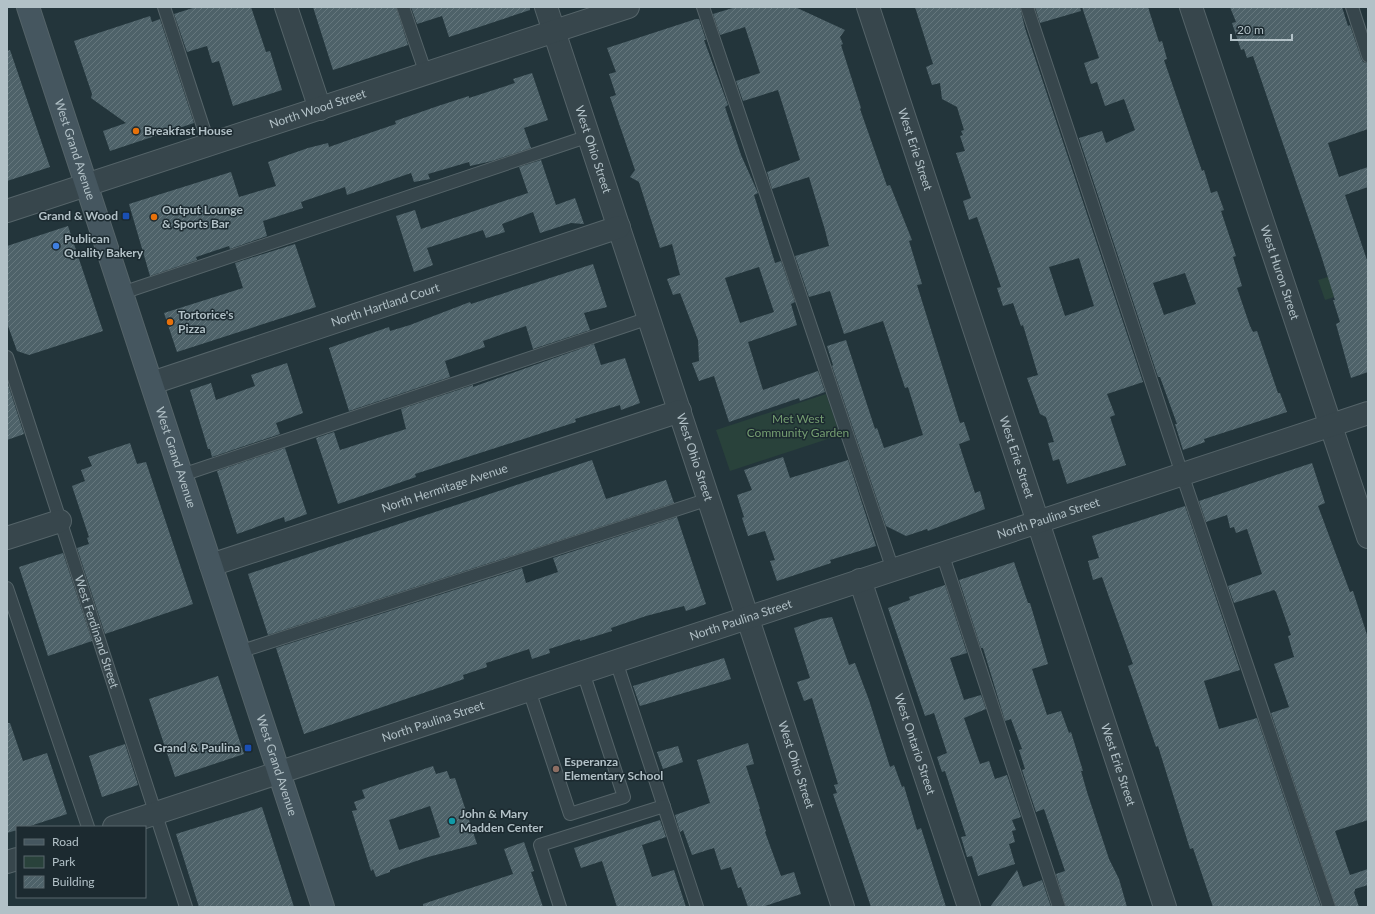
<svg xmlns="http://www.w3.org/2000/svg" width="1375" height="914" font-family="Lato,sans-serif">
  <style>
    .green { fill: #29423b }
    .building { fill: url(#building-hatch); fill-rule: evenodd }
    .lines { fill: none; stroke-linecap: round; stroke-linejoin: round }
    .lane-casing { stroke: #556469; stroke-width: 14 }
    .street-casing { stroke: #556469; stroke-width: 24 }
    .secondary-casing { stroke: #556469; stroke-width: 24 }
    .lane { stroke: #37464c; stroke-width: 12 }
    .street { stroke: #37464c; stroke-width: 22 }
    .secondary { stroke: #45565f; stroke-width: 22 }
    .food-dot { fill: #e8710a; stroke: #1c2a30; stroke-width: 1.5 }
    .transit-dot { fill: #1a4fb4; stroke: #1c2a30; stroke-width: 1.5 }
    .shop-dot { fill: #3f7fe0; stroke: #1c2a30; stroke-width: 1.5 }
    .education-dot { fill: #8d6e63; stroke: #1c2a30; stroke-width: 1.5 }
    .culture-dot { fill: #0f9aa8; stroke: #1c2a30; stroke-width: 1.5 }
    .labels { text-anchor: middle; stroke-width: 3; stroke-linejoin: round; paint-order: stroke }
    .street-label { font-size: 12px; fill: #b2c1c7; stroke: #1c2a30 }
    .poi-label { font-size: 12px; font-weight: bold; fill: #b2c1c7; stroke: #1c2a30; text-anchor: start }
    .park-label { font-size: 12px; fill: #749d70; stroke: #1c2a30 }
  </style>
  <defs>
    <pattern id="building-hatch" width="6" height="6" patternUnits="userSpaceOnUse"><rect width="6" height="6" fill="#4e6269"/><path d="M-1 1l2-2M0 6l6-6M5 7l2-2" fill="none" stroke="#65777d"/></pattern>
  </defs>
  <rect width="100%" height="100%" fill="#23353b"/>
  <!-- green -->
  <path class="green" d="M1368,264V286L1325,300L1318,280Z
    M826,394L840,435L730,471L716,430Z"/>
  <!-- building -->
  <path class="building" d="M196,7H251L266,52L270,51L282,90L233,106L219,61L212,63L207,46L187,52L174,14Z
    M313,7H396L408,45L333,70Z
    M411,7H530V10L449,37L442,16L417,24Z
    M736,7H795L845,30L840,37L843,44L841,45L861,108L860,109L887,186L890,185L912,240L909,241L922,284L917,285L960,423L964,422L970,440L959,444L975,493L980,491L985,509L928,531L927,529L906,536L886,526L832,366L833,365L827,346L846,340L875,429L877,428L884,448L923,435L908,387L905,388L883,321L844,334L830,291L809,297L795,256L829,246L825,230L809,177L772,189L767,172L800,160L778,90L743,101L736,81L760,73L745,27L720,35L713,14Z
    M915,7H1020L1025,28L1143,382L1107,394L1115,415L1110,417L1126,465L1067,484L1059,459L1053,461L1048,443L1054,442L1046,417L1040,414L1027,378L1038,375L1023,325L1021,326L1013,303L1003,306L997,288L1001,287L977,217L969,220L963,201L971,198L956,153L965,151L960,136L963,135L961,131L964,130L957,107L942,99L940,83L932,85L926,67L933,64ZM1079,258L1094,306L1065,316L1049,267Z
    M1035,7H1080L1081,11L1040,23Z
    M1082,7H1148L1159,42L1162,41L1167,59L1164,60L1202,171L1204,170L1211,193L1217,191L1224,210L1221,211L1236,256L1233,257L1242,286L1237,288L1250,326L1253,332L1257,331L1278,393H1280L1287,412L1204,439L1205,442L1183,450L1175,424H1177L1160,377H1158L1079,138L1102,131L1106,143L1135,130L1124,99L1105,106L1097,82L1091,84L1084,63L1099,58ZM1185,273L1196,304L1164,315L1153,283Z
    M1230,7H1342L1348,26L1350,25L1361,58L1363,62L1368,63V129L1328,143L1339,177L1368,167V187L1345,195L1368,263V372L1351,378L1336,324L1340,322L1333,300H1335L1320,252L1253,56L1247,58L1244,49L1241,50L1232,23L1236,22Z
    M150,16L152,22L160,19L194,123L110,151L103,131L126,123L91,98L92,94L74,41Z
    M696,19H699L706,40H704L728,105L725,107L741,155L758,193L754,195L775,263L781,261L795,302L791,304L797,325L748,342L763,390L818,371L825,392L800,401L799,398L729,422L714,376L699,381L692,363L699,361L698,340L680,293L673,295L667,279L680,275L672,244L660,248L639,182L630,177L635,170L610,97L616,95L609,74L616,72L607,48ZM759,267L774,312L740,323L725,278Z
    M10,50L50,167L7,181V51Z
    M532,73L548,120L524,128L531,148L492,161L470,166L469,162L428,174L430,179L414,182L411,173L347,195L345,187L301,202L303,208L263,221L267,236L230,249L229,246L196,257L197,260L150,276L129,204L231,172L239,197L276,186L268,162L308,148L328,143L329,147L349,140L396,124L395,121L438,106L469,96V98L515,83L513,79Z
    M541,160L556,205L575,198L584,224L571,223L540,233L533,212L502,224L505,232L486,238L483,230L427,248L433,265L414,272L396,216L415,210L421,229L528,193L519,167Z
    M68,226L103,331L29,355L17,351L7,323V246Z
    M295,244L316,307L177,352L164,313L243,288L235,263Z
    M593,264L607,307L584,313L590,330L533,349L526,326L483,341L485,347L445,361L450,377L349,411L329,348L389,327L390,331L410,325L470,302L471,304Z
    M594,344L601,365L625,358L640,403L621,410L620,405L591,414L575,419L576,422L415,474L416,477L338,504L316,438L334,432L340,450L406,429L401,409L473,385V387Z
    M287,363L303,413L276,423L280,434L212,457L210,449H208L190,390L211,383L216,400L255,386L251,375Z
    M7,381L24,434L7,440Z
    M130,443L137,464L146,462L193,604L105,634L77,548L89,544L87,538L89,537L72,486L85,481L81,470L92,466L88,457Z
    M285,448L307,514L285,522L284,517L237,534L217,471Z
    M783,457L790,478L848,460L876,546L830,560L831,563L777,581L770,561L775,560L765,531L748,536L742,518L744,517L737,495L752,490L744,470Z
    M592,460L606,499L666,480L674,503L268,635L248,574Z
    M1312,463L1325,503L1318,506L1350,592L1353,591L1368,638V820L1335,831L1350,875L1368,869V885L1355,889V891L1354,892L1359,907H1336L1271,713L1289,707L1274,664L1294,657L1288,636L1291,635L1276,592L1274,590L1234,603L1228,586L1262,574L1247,529L1236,533L1234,527L1230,528L1227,515L1206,522L1199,501Z
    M1185,506L1240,670L1204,681L1219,729L1257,718L1321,907H1213L1193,848L1190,849L1158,746L1156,747L1134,683L1128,666L1133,664L1110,600L1102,577L1093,580L1088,561L1099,558L1092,536Z
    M677,517L706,604L686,611L684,606L646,616L611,628L612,631L580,641V639L549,649L550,653L532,659L529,649L508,656L486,663L487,667L463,675L464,679L304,734L276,648L522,568L526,583L558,572L553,558Z
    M63,553L92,641L48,656L19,567Z
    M1014,562L1028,603H1030L1048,664L1032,669L1047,715L1061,711L1069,733L1071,732L1083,771H1081L1087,792L1109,859L1119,879L1127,907H1066L1056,874L1065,871L1044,809L1036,812L1022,770L1025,769L1019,750L1022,749L1011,719L1005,721L983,648H981L959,580Z
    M945,585L967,653L950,658L964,700L981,695L986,709L964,718L980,764L989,761L995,779L1007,775L1021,817L1012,820L1016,830L1012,831L1015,842L1009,844L1015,864L978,876L972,856L967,857L961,837L966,836L945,771L942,772L937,757L947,753L934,713L925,716L888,608L910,600L909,597Z
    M832,617L849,665L855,663L869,700L890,767L894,765L902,787L904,786L917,830L921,828L946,907H871L833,794L837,793L834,785L838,784L812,698L804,701L797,682L810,678L794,628L820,619Z
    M724,658L731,679L640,706L633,686Z
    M218,676L244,754L175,777L149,699Z
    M7,723H10L23,761L47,753L67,814L27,827H17V830L7,833Z
    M748,743L754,764L746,766L760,809H759L766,831L765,832L781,876L794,872L801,894L762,907H748L741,887L738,888L731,867L721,870L714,848L692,855L683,830L680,832L675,815L710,803L697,760Z
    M125,744L138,785L102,797L89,756Z
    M678,746L683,762L663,769L657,752Z
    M433,766L436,774L447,771L450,779L455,778L477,844L428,857L390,870V872L376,877L373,869L371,871L352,811L357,810L354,802L365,798L362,790ZM430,806L440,837L399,850L389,820Z
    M262,807L294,907H199L176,834Z
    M660,820L666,837L642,845L652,877L674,870L686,907H617L602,861L581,868L574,848Z
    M524,842L534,871L531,872L543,907H423V904L513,874L504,849Z
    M1017,870L1023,887L1042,880L1051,907H990Z"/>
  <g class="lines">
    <!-- lane casing -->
    <g class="lane-casing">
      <g id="lane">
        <path d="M164,7L209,145"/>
        <path d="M403,7L426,74"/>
        <path d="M703,7L893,570"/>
        <path d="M1027,7L1182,474L1329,907"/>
        <path d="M1352,7L1368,56"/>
        <path d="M122,293L589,136"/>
        <path id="s1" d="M7,357L186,907"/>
        <path d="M182,475L649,318"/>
        <path d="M942,553L1059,907"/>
        <path d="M7,588L88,827"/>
        <path d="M239,652L709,499"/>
        <path d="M616,661L697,907"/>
        <path d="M529,690L570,814L624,797L583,672"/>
        <path d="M560,907L540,845L664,806"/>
      </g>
    </g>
    <!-- street casing -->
    <g class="street-casing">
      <g id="street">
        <path d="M286,7L320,109"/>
        <path id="s2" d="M546,7L843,907"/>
        <path id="s3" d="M868,7L1165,907"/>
        <path id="s4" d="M1191,7L1368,537"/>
        <path id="s5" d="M7,211L628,7"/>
        <path id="s6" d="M152,383L619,227"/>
        <path d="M7,538L60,521"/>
        <path id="s7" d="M211,565L680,411"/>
        <path id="s8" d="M860,580L969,907"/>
        <path id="s9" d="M114,827L1368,413"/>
        <path d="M7,862L17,859"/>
      </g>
    </g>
    <!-- secondary casing -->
    <g class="secondary-casing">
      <g id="secondary">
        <path id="s10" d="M28,7L323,907"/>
      </g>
    </g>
    <!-- lane -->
    <use href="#lane" class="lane"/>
    <!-- street -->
    <use href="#street" class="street"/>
    <!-- secondary -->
    <use href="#secondary" class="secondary"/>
  </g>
  <!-- markers -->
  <g class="food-dot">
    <circle cx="136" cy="131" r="4"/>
    <circle cx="154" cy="217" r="4"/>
    <circle cx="170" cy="322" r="4"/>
  </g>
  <g class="transit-dot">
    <rect x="122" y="212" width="8" height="8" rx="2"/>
    <rect x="244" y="744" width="8" height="8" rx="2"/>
  </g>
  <circle class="shop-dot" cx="56" cy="246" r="4"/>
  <circle class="education-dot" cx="556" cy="769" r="4"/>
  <circle class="culture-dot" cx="452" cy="821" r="4"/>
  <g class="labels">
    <!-- street labels -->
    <g class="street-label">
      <text dy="4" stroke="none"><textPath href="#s5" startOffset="327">North Wood Street</textPath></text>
      <text dy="4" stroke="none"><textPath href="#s10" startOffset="150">West Grand Avenue</textPath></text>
      <text dy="4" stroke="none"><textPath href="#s2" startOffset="150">West Ohio Street</textPath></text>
      <text dy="4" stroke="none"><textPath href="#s3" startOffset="150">West Erie Street</textPath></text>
      <text dy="4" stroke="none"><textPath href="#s4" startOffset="280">West Huron Street</textPath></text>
      <text dy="4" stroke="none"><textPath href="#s6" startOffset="246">North Hartland Court</textPath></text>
      <text dy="4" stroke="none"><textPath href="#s10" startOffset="474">West Grand Avenue</textPath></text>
      <text dy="4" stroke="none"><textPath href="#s2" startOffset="474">West Ohio Street</textPath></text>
      <text dy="4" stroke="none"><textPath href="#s3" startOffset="474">West Erie Street</textPath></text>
      <text dy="4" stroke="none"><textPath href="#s7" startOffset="246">North Hermitage Avenue</textPath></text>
      <text dy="4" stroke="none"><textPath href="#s9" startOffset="984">North Paulina Street</textPath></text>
      <text dy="4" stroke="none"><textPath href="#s9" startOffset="660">North Paulina Street</textPath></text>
      <text dy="4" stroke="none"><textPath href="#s1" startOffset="289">West Ferdinand Street</textPath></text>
      <text dy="4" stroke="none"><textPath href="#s9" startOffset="336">North Paulina Street</textPath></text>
      <text dy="4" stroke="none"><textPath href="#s8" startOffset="173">West Ontario Street</textPath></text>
      <text dy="4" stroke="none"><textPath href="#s10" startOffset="798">West Grand Avenue</textPath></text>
      <text dy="4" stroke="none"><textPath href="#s2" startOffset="798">West Ohio Street</textPath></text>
      <text dy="4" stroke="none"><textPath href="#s3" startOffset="798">West Erie Street</textPath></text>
    </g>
    <!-- poi labels -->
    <g class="poi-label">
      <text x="144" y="135">Breakfast House</text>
      <text x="162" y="214">Output Lounge<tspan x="162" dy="14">&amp; Sports Bar</tspan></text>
      <text x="118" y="220" text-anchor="end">Grand &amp; Wood</text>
      <text x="64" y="243">Publican<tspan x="64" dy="14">Quality Bakery</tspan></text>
      <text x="178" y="319">Tortorice's<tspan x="178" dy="14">Pizza</tspan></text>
      <text x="240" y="752" text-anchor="end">Grand &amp; Paulina</text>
      <text x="564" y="766">Esperanza<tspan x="564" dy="14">Elementary School</tspan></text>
      <text x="460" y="818">John &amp; Mary<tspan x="460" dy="14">Madden Center</tspan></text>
    </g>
    <!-- park labels -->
    <g class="park-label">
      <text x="798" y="423">Met West<tspan x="798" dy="14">Community Garden</tspan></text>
    </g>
  </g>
  <!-- border -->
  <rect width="1375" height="914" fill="none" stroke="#b2c1c7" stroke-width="16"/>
  <!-- legend -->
  <rect x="16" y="826" width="130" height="72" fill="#1c2a30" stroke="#58666c"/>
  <rect x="24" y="839" width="20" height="6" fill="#45565f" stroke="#58666c"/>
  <text x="52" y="846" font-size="12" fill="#b2c1c7">Road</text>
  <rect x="24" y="856" width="20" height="12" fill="#29423b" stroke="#58666c"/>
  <text x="52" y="866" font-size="12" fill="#b2c1c7">Park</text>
  <rect x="24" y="876" width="20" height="12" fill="url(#building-hatch)" stroke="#58666c"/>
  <text x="52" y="886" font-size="12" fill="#b2c1c7">Building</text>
  <!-- scale -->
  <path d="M1231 34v6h61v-6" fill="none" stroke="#b2c1c7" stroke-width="2"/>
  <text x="1237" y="34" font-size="12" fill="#b2c1c7" stroke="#1c2a30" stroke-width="3" paint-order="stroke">20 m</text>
</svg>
